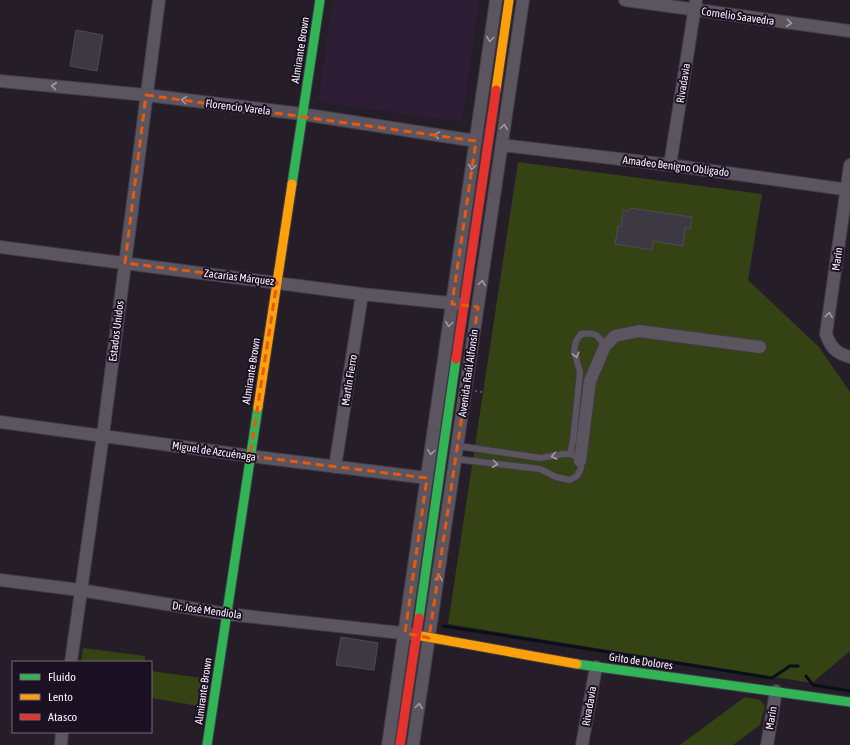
<svg xmlns="http://www.w3.org/2000/svg" width="850" height="745" font-family="'Asap Condensed',sans-serif">
  <style>
    .built { fill: #2d1e35 }
    .green { fill: #344214 }
    .lines { fill: none; stroke-linecap: round; stroke-linejoin: round }
    .stream { stroke: #081017; stroke-width: 3 }
    .building { fill: #3d3942; stroke: #4f4b55 }
    .lane-casing { stroke: #403b44; stroke-width: 8 }
    .street-casing { stroke: #403b44; stroke-width: 14 }
    .fast-casing { stroke: #403b44; stroke-width: 11 }
    .slow-casing { stroke: #403b44; stroke-width: 11 }
    .jam-casing { stroke: #403b44; stroke-width: 11 }
    .path { stroke: #5c5760; stroke-width: 2; stroke-dasharray: 2 3; stroke-linecap: butt }
    .lane { stroke: #5b555f; stroke-width: 6 }
    .street { stroke: #5b555f; stroke-width: 12 }
    .fast { stroke: #30b455; stroke-width: 9 }
    .slow { stroke: #ff9f0a; stroke-width: 9 }
    .jam { stroke: #e5322d; stroke-width: 9 }
    .oneway { stroke: #a29ba6 }
    .marked { fill: none; stroke: #e8590c; stroke-width: 3; stroke-dasharray: 8 5; stroke-linejoin: round }
    .labels { text-anchor: middle; stroke-width: 4; stroke-linejoin: round; paint-order: stroke }
    .street-label { font-size: 11px; fill: #f8f0fd; stroke: #1c1123 }
  </style>
  <rect width="100%" height="100%" fill="#251e29"/>
  <!-- built -->
  <path class="built" d="M333,0H479L462,122L318,102Z"/>
  <!-- green -->
  <path class="green" d="M518,162L762,194L748,280L819,347L850,392V651L812,683L448,624Z
    M83,648L145,656V662H81Z
    M151,671L209,679L204,707L151,698Z
    M745,697L760,700L765,706L760,725L733,745H680Z"/>
  <g class="lines">
    <!-- stream -->
    <path class="stream" d="M443,626L772,678L790,666H798
      M806,676L813,685L850,691"/>
  </g>
  <!-- building -->
  <path class="building" d="M76,30L103,35L97,71L70,66Z
    M630,208L692,217L690,229L685,228L683,246L653,241L652,250L615,244L618,226L621,227L623,210L630,211Z
    M341,637L378,643L374,670L336,665Z"/>
  <g class="lines">
    <!-- lane casing -->
    <g class="lane-casing">
      <path id="lane" d="M570,454L573,441L580,372L574,351L576,341L581,334C595,332 597,334 605,346
        M456,459L540,469L556,477L570,480L577,476L581,468L580,461L576,456L570,454H563L541,458L458,446"/>
    </g>
    <!-- street casing -->
    <g class="street-casing">
      <path id="street" d="M625,0L850,31
        M0,81L146,95L302,114L476,141
        M502,145L670,165L850,190
        M670,165L696,0
        M850,165L826,334C831,348 836,353 850,357
        M0,247L362,294L459,304
        M0,422L250,456L427,478
        M580,461L590,381L605,346L615,336L639,331L760,347
        M335,467L362,294
        M0,580L80,590L227,614L411,634
        M71,662L103,435L159,0
        M61,745L62,732
        M388,745L496,0
        M413,745L523,0
        M582,745L596,667
        M767,745L776,691"/>
    </g>
    <!-- fast casing -->
    <g class="fast-casing">
      <path id="fast" d="M292,184L320,0
        M419,618L456,359
        M577,664L850,702
        M207,745L258,407"/>
    </g>
    <!-- slow casing -->
    <g class="slow-casing">
      <path id="slow" d="M496,90L509,0
        M258,407L292,184
        M416,635L577,664"/>
    </g>
    <!-- jam casing -->
    <g class="jam-casing">
      <path id="jam" d="M456,359L496,90
        M400,745L419,618"/>
    </g>
    <!-- path -->
    <path class="path" d="M475,391L482,392"/>
    <!-- lane -->
    <use href="#lane" class="lane"/>
    <!-- street -->
    <use href="#street" class="street"/>
    <!-- fast -->
    <use href="#fast" class="fast"/>
    <!-- slow -->
    <use href="#slow" class="slow"/>
    <!-- jam -->
    <use href="#jam" class="jam"/>
  </g>
  <!-- one-way arrows -->
  <defs><path id="oneway-chevron" d="M-2-3.5L2.5 0L-2 3.5" fill="none" stroke-width="1.6" stroke-linecap="round" stroke-linejoin="round"/></defs>
  <g class="oneway">
    <use href="#oneway-chevron" transform="translate(789 23) rotate(8)"/>
    <use href="#oneway-chevron" transform="translate(490 39) rotate(98)"/>
    <use href="#oneway-chevron" transform="translate(54 86) rotate(-174)"/>
    <use href="#oneway-chevron" transform="translate(184 100) rotate(-173)"/>
    <use href="#oneway-chevron" transform="translate(504 127) rotate(-82)"/>
    <use href="#oneway-chevron" transform="translate(437 135) rotate(-171)"/>
    <use href="#oneway-chevron" transform="translate(472 167) rotate(98)"/>
    <use href="#oneway-chevron" transform="translate(482 283) rotate(-82)"/>
    <use href="#oneway-chevron" transform="translate(829 315) rotate(-82)"/>
    <use href="#oneway-chevron" transform="translate(449 324) rotate(98)"/>
    <use href="#oneway-chevron" transform="translate(576 355) rotate(75)"/>
    <use href="#oneway-chevron" transform="translate(431 452) rotate(98)"/>
    <use href="#oneway-chevron" transform="translate(554 456) rotate(169)"/>
    <use href="#oneway-chevron" transform="translate(495 464) rotate(7)"/>
    <use href="#oneway-chevron" transform="translate(439 578) rotate(-82)"/>
    <use href="#oneway-chevron" transform="translate(419 706) rotate(-82)"/>
  </g>
  <!-- marked area -->
  <path class="marked" d="M146,95L476,141L452,304L478,307L429,638L405,633L427,478L250,456L277,282L125,263Z"/>
  <g class="labels">
    <!-- street labels -->
    <g class="street-label">
      <text transform="translate(738 16) rotate(8)" y="4">Cornelio Saavedra</text>
      <text transform="translate(300 50) rotate(-81)" y="4">Almirante Brown</text>
      <text transform="translate(683 83) rotate(-81)" y="4">Rivadavia</text>
      <text transform="translate(238 107) rotate(7)" y="4">Florencio Varela</text>
      <text transform="translate(676 166) rotate(7)" y="4">Amadeo Benigno Obligado</text>
      <text transform="translate(837 259) rotate(-82)" y="4">Marín</text>
      <text transform="translate(239 277) rotate(7)" y="4">Zacarias Márquez</text>
      <text transform="translate(116 331) rotate(-83)" y="4">Estados Unidos</text>
      <text transform="translate(251 371) rotate(-81)" y="4">Almirante Brown</text>
      <text transform="translate(468 373) rotate(-82)" y="4">Avenida Raúl Alfonsín</text>
      <text transform="translate(349 380) rotate(-81)" y="4">Martín Fierro</text>
      <text transform="translate(214 451) rotate(8)" y="4">Miguel de Azcuénaga</text>
      <text transform="translate(207 610) rotate(8)" y="4">Dr. José Mendiola</text>
      <text transform="translate(641 661) rotate(8)" y="4">Grito de Dolores</text>
      <text transform="translate(203 691) rotate(-82)" y="4">Almirante Brown</text>
      <text transform="translate(589 706) rotate(-80)" y="4">Rivadavia</text>
      <text transform="translate(771 718) rotate(-81)" y="4">Marín</text>
    </g>
  </g>
  <!-- legend -->
  <rect x="12" y="661" width="140" height="72" fill="#1c1123" stroke="#746a7a"/>
  <rect x="20" y="674" width="20" height="6" fill="#30b455" stroke="#746a7a"/>
  <text x="48" y="681" font-size="12" fill="#f8f0fd">Fluido</text>
  <rect x="20" y="694" width="20" height="6" fill="#ff9f0a" stroke="#746a7a"/>
  <text x="48" y="701" font-size="12" fill="#f8f0fd">Lento</text>
  <rect x="20" y="714" width="20" height="6" fill="#e5322d" stroke="#746a7a"/>
  <text x="48" y="721" font-size="12" fill="#f8f0fd">Atasco</text>
</svg>
